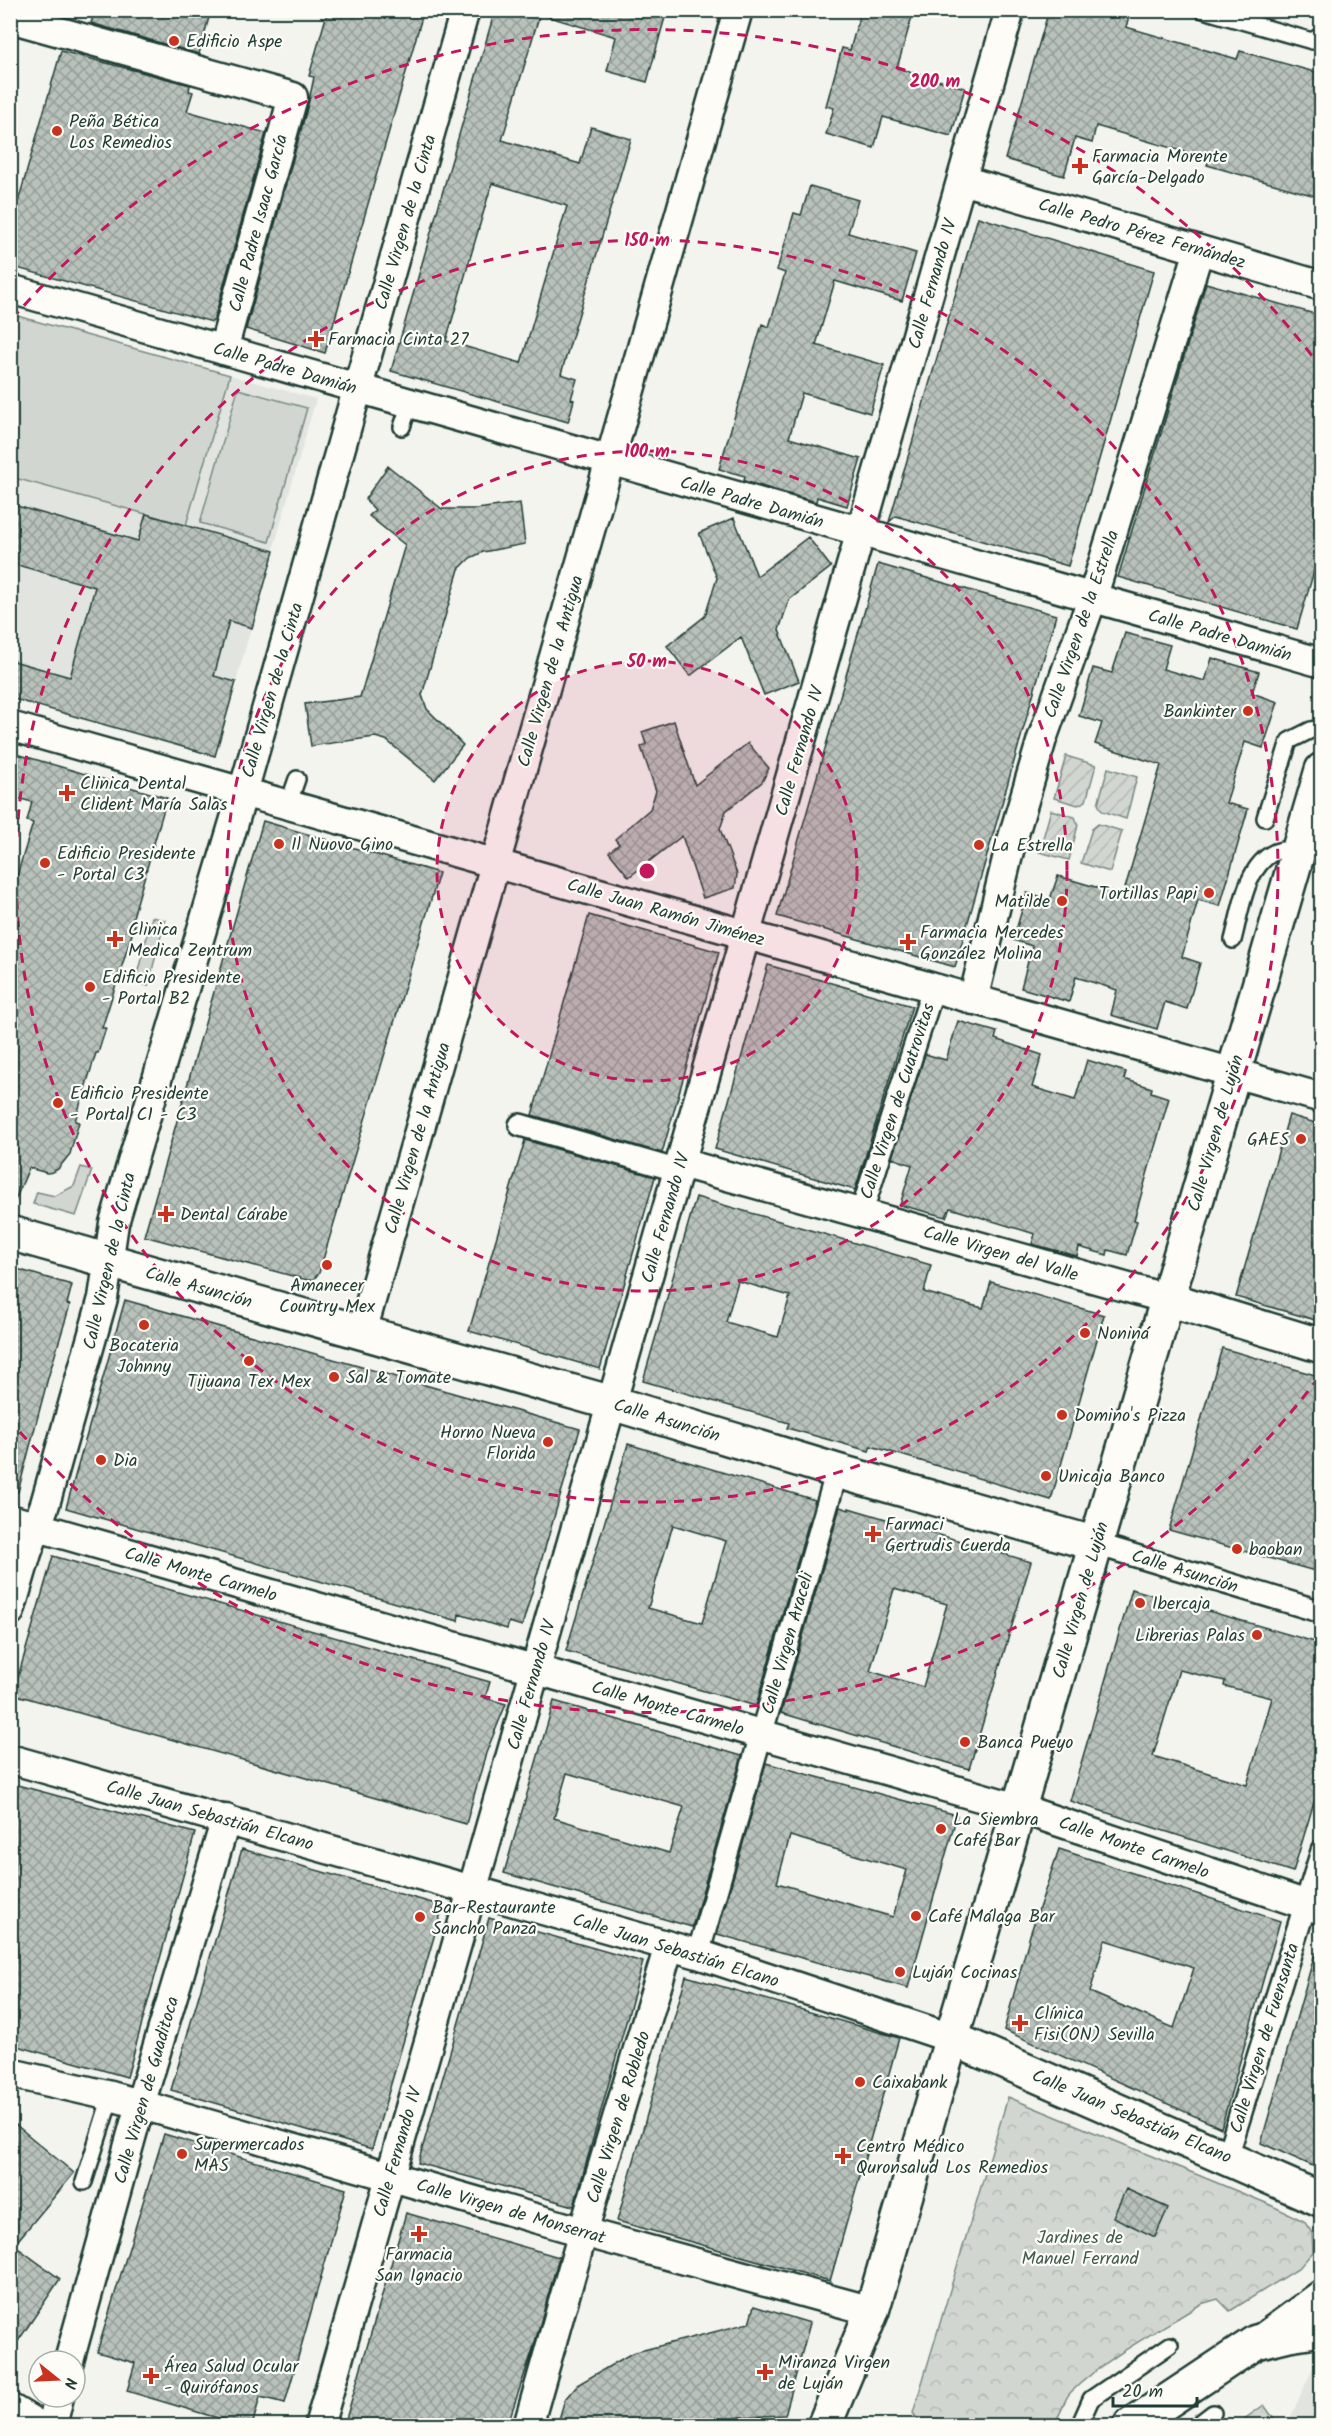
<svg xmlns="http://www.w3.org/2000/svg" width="1332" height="2436" font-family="Kalam,sans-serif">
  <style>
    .built { fill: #e2e5df }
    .grass { fill: #d1d6d1; stroke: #788a82; stroke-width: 1.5 }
    .park { fill: url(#park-crowns); stroke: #788a82; stroke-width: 1.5 }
    .garden { fill: url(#garden-furrows); stroke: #788a82; stroke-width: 1.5 }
    .building { fill: url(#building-cross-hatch); stroke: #1f3d34; stroke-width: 1.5; fill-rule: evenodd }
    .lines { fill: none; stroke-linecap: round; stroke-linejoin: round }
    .service-casing { stroke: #1f3d34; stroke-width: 20 }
    .pedestrian-casing { stroke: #1f3d34; stroke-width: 26 }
    .minor-casing { stroke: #1f3d34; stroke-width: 33 }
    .tertiary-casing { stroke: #1f3d34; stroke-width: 38 }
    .secondary-casing { stroke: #1f3d34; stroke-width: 38 }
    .primary-casing { stroke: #1f3d34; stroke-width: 38 }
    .service { stroke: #fdfcf7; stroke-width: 15 }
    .pedestrian { stroke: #fdfcf7; stroke-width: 21 }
    .minor { stroke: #fdfcf7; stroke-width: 28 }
    .tertiary { stroke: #fdfcf7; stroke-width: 33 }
    .secondary { stroke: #fdfcf7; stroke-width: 33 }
    .primary { stroke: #fdfcf7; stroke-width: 33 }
    .ring { fill: none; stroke: #c2185b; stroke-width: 3; stroke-dasharray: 10 8 }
    .poi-dot { fill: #c8321e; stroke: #fdfcf7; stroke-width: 2 }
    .labels { text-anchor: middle; stroke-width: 4.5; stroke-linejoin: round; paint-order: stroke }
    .poi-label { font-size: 18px; fill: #1f3d34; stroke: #fdfcf7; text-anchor: start }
    .street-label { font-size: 18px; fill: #1f3d34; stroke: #fdfcf7 }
    .park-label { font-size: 18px; fill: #435c53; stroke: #fdfcf7 }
    .centre { fill: #c2185b; stroke: #fdfcf7; stroke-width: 3 }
    .ring-label { font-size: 18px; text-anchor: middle; font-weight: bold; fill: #c2185b; stroke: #fdfcf7; stroke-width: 4.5; stroke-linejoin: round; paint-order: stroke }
  </style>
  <defs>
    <pattern id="park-crowns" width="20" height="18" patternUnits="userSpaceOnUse" patternTransform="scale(1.5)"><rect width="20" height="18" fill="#d1d6d1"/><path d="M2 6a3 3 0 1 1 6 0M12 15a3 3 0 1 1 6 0" fill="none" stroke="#b3b9b4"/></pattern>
    <pattern id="garden-furrows" width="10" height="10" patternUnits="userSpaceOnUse" patternTransform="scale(1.5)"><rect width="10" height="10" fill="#d1d6d1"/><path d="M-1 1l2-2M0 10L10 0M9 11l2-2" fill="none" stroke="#b3b9b4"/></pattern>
    <pattern id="building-cross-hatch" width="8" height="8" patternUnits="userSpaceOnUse" patternTransform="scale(1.5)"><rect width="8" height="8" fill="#b9c1bb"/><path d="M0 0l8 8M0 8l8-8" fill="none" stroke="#969e99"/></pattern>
  </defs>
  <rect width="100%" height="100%" fill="#f4f4ef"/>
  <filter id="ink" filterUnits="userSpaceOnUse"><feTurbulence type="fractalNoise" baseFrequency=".0167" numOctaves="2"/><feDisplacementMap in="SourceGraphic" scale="12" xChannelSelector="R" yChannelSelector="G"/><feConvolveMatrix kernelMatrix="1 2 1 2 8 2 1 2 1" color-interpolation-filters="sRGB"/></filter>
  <g filter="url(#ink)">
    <!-- built -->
    <path class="built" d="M10,314L316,399L215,756L11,698Z
      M1321,2362V2425H1287L1315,2363Z"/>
    <!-- grass -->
    <path class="grass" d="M10,314L230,375L186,525L11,477Z
      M238,389L307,408L269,542L200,523Z
      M152,917L165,920L148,986L135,982Z
      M81,1167L92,1170L76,1216L33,1204L37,1192L55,1196L74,1186Z"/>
    <!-- park -->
    <path class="park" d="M1008,2097L1266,2203L1304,2221L1312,2233L1313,2252L1298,2269L1230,2311L1218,2299L1201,2304C1158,2331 1108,2356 1071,2392C1061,2402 1064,2415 1050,2425H922L913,2413Z
      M1264,2405L1278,2425H1236Z"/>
    <!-- garden -->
    <path class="garden" d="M1066,756L1096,765L1086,801L1078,805L1054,798Z
      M1108,768L1137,777L1126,819L1102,811L1098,804Z
      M1051,810L1075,817L1078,825L1069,860L1039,852Z
      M1098,824L1122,831L1110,872L1081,863L1092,829Z"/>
    <!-- building -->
    <path class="building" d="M95,10H211L199,54L91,23Z
      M328,10H424L325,353L246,329L309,101L314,77L309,76Z
      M495,10H541L502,140L580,164L591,127L631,139L561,374L577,379L571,399L574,400L568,422L391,371ZM492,183L567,206L521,363L446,341Z
      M547,10H667L647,82L607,71L616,37L546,16Z
      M861,10H914L897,68L965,88L951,136L883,117L874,148L826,134L834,108L826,106L842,48L850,50Z
      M1049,10H1131L1126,27L1237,59L1240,51L1322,74V198L1207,165L1209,159L1096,126L1092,143L1075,138L1064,176L1005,159Z
      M61,51L190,85L189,91L193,92L187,111L266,133L214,320L212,322L10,266V230Z
      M810,186L858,200L848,233L916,253L902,301L835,281L816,345L884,365L870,413L802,393L789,438L861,459L847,506L817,497L816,502L744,481L745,476L719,469L762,324L769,327L785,273L777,270L794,213L801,215Z
      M978,217L1154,271L1068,566L896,516L889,522Z
      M1206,283L1322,316V544L1297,629L1118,577Z
      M388,466L442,509H477L520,503L525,544L483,552L470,558L459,569L422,695L427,709L463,745L435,780L386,740L375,737L311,746L305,704L360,697L405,545L369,516L375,510L365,499Z
      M10,504L138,541L146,514L274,551L252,628L229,621L214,676L236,682L215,756L10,698V660L70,677L95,587L10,563Z
      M734,518L757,576L808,537L831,567L789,600L779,630L799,681L764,695L741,637L690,676L667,646L705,616L717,578L699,533Z
      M878,564L1056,615L955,967L777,916Z
      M1125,633L1170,645L1163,669L1205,681L1212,658L1259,672L1252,693L1278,702L1263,748L1245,742L1226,803L1248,809L1220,906L1198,900L1182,957L1200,963L1187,1009L1165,1002L1157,1029L1111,1015L1117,990L1076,977L1069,1002L1021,988L1032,946L1013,940L1027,893L1050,899L1058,876L1123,895L1161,765L1095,744L1102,723L1079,716L1093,668L1112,673Z
      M674,721L695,785L748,743L769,768L762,782L726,811L720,829L737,874L735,888L703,898L682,836L629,877L609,852L619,844L615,839L650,809L656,791L641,747L646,744L642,732Z
      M10,752L167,798L131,924L135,925L102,1028H106L98,1053H96L75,1121L79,1122L70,1154L58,1169L53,1172L47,1173L29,1168L10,1212V898L33,823L27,821L32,802L10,796Z
      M263,821L439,873L319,1273L313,1280H307L144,1236Z
      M589,915L719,952L662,1153L532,1115Z
      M768,965L912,1006L855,1190L715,1149Z
      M958,1021L997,1032L995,1039L1042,1055L1032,1087L1075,1100L1087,1060L1126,1072L1124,1079L1152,1088L1151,1092L1169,1098L1134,1220L1137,1221L1127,1255L1108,1250L1107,1255L1079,1247L1077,1256L1032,1244L1035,1234L950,1208L946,1217L900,1205L912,1165L892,1158L925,1054L946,1060Z
      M1289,1115L1322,1125V1322L1236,1297Z
      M525,1140L655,1177L600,1369L469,1331Z
      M696,1197L931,1265L924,1292L952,1300L983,1308L991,1282L1104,1315L1051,1500L871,1446L869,1451L787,1428L789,1423L643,1381ZM738,1281L790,1296L778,1337L726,1322Z
      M10,1267L72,1285L67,1304L70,1305L48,1378L18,1492L10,1491Z
      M125,1300L580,1429L522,1626L509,1622L507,1629L459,1614L458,1621L66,1508Z
      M1222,1348L1322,1377V1573L1169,1530Z
      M628,1444L815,1500L756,1706L566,1651ZM673,1525L726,1541L702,1623L648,1608Z
      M840,1507L849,1510V1508L1031,1562L969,1769L781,1713ZM894,1589L947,1604L923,1687L870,1671Z
      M53,1556L490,1682L485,1698L506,1704L486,1753L466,1824L13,1694Z
      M1132,1589L1322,1644V1776L1293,1872L1070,1801ZM1179,1670L1225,1681L1224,1686L1272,1698L1247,1785L1153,1756Z
      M554,1701L742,1756L692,1927L504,1873ZM567,1773L684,1807L669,1853L554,1818Z
      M766,1763L957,1815L908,1988L717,1934ZM790,1836L907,1870L893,1917L777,1883Z
      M10,1783L195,1833L127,2077L10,2044Z
      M242,1849L443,1906L372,2149L171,2090Z
      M1059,1849L1280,1921L1221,2128L1004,2030L1030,1935ZM1105,1940L1194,1968L1174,2028L1090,1992Z
      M489,1918L643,1962L574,2206L418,2163Z
      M1315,1953L1322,1954V2170L1261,2143Z
      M686,1976L899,2038L830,2281L617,2221Z
      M10,2120L74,2173L14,2245L60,2279L10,2353Z
      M164,2134L346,2189L285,2403L260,2397L252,2426H244L127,2391L135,2363L97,2352Z
      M1126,2189L1168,2208L1155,2237L1113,2217Z
      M406,2213L559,2257L533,2349L507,2426H344Z
      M754,2306L810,2323L785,2415L741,2417L704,2426H557L565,2399L577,2385L632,2353L749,2323Z"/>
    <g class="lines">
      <!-- service casing -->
      <g class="service-casing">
        <path id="service" d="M1203,10L1312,41L1322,35
          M402,427L410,403
          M288,805L297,779
          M1265,818L1289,741L1311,730L1322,728
          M1233,940C1241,911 1245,866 1275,852C1282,849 1291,849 1299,848
          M84,2182L111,2096
          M1079,2426L1091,2399L1170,2345
          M1196,2426L1213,2413"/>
      </g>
      <!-- pedestrian casing -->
      <g class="pedestrian-casing">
        <path id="pedestrian" d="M520,1125L679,1171
          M861,1214L933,989
          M1096,1544L1322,1612
          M698,1954L837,1471
          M1227,2157L1322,1851"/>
      </g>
      <!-- minor casing -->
      <g class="minor-casing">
        <path id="minor" d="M10,18L293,97L223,350
          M962,180L1322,286
          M10,289L1322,663
          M10,726L1322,1098
          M973,1000L1009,851L1042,739L1092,599L1199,250
          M681,1163L1168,1299
          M362,1332L738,10
          M10,1519L1018,1808L1322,1910
          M10,1611L27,1553L45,1504L103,1298L114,1223L243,792L465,10
          M10,1759L698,1954L951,2038
          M10,2073L111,2096L583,2232L872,2311
          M1258,2341L1322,2294
          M69,2361L140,2105L226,1819
          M52,2426L59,2397
          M319,2426L1010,10
          M528,2426L583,2232L669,1946"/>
      </g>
      <!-- tertiary casing -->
      <g class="tertiary-casing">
        <path id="tertiary" d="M10,1233L612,1403L837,1471L1096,1544
          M1168,1299L1322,1346"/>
      </g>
      <!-- secondary casing -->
      <g class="secondary-casing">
        <path id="secondary" d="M951,2038L1322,2200
          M824,2426L872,2311L1322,770
          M1130,2426L1256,2342L1289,2334L1322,2329"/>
      </g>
      <!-- primary casing -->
      <g class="primary-casing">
        <path id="primary" d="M10,2411L35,2426"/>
      </g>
      <!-- service -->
      <use href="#service" class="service"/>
      <!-- pedestrian -->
      <use href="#pedestrian" class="pedestrian"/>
      <!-- minor -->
      <use href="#minor" class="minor"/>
      <!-- tertiary -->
      <use href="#tertiary" class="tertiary"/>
      <!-- secondary -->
      <use href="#secondary" class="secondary"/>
      <!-- primary -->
      <use href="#primary" class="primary"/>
    </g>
  </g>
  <!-- distance rings -->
  <circle cx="647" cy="871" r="210" fill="#c2185b" fill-opacity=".12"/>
  <g class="ring">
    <circle cx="647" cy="871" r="210"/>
    <circle cx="647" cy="871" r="420"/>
    <circle cx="647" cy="871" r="631"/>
    <path d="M1319 1377A841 841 0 0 1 12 1423M12 319A841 841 0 0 1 1319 365"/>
  </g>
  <!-- markers -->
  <g class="poi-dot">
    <circle cx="174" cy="41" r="6"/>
    <circle cx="57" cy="131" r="6"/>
    <path d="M1077 157h6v6h6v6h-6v6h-6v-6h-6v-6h6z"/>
    <path d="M313 330h6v6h6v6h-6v6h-6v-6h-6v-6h6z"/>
    <circle cx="1248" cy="711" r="6"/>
    <path d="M64 784h6v6h6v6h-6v6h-6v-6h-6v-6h6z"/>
    <circle cx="279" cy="844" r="6"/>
    <circle cx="979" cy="845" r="6"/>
    <circle cx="45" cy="863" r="6"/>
    <circle cx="1209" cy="893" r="6"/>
    <circle cx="1062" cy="901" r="6"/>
    <path d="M112 930h6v6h6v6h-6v6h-6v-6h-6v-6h6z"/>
    <path d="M905 933h6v6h6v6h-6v6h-6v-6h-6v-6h6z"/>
    <circle cx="90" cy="987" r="6"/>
    <circle cx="58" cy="1103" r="6"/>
    <circle cx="1301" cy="1139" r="6"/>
    <path d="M163 1205h6v6h6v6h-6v6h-6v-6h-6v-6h6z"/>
    <circle cx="327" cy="1265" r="6"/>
    <circle cx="144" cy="1325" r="6"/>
    <circle cx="1085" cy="1333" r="6"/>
    <circle cx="249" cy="1361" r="6"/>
    <circle cx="334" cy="1377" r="6"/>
    <circle cx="1062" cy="1415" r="6"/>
    <circle cx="548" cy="1442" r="6"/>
    <circle cx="101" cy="1460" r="6"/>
    <circle cx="1046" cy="1476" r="6"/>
    <path d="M870 1525h6v6h6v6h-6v6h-6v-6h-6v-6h6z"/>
    <circle cx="1237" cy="1549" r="6"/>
    <circle cx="1140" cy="1603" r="6"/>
    <circle cx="1257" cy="1635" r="6"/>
    <circle cx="965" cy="1742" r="6"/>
    <circle cx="941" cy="1829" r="6"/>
    <circle cx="916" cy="1916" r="6"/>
    <circle cx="420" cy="1917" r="6"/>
    <circle cx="900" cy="1972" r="6"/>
    <path d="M1017 2014h6v6h6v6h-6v6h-6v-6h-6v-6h6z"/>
    <circle cx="860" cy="2082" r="6"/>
    <circle cx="182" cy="2154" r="6"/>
    <path d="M840 2147h6v6h6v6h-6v6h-6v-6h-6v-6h6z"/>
    <path d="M416 2225h6v6h6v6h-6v6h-6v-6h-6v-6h6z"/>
    <path d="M762 2363h6v6h6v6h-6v6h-6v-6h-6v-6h6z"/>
    <path d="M148 2367h6v6h6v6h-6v6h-6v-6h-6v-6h6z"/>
  </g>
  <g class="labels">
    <!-- poi labels -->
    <g class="poi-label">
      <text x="186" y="47">Edificio Aspe</text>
      <text x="69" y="127">Peña Bética<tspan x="69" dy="21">Los Remedios</tspan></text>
      <text x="1092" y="162">Farmacia Morente<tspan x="1092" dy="21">García-Delgado</tspan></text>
      <text x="328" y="345">Farmacia Cinta 27</text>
      <text x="1236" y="717" text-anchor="end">Bankinter</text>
      <text x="80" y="789">Clinica Dental<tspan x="80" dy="21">Clident María Salas</tspan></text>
      <text x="291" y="850">Il Nuovo Gino</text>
      <text x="991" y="851">La Estrella</text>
      <text x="57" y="859">Edificio Presidente<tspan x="57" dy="21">- Portal C3</tspan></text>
      <text x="1197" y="899" text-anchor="end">Tortillas Papi</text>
      <text x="1050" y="907" text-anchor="end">Matilde</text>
      <text x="128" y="935">Clinica<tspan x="128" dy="21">Medica Zentrum</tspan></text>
      <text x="920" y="938">Farmacia Mercedes<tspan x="920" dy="21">González Molina</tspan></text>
      <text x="102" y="983">Edificio Presidente<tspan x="102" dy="21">- Portal B2</tspan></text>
      <text x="70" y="1099">Edificio Presidente<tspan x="70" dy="21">- Portal C1 - C3</tspan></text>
      <text x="1289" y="1145" text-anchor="end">GAES</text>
      <text x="180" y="1220">Dental Cárabe</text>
      <text x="327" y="1291" text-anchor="middle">Amanecer<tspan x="327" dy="21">Country Mex</tspan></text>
      <text x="1097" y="1339">Noniná</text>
      <text x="144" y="1351" text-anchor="middle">Bocateria<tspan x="144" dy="21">Johnny</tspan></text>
      <text x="346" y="1383">Sal &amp; Tomate</text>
      <text x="249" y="1387" text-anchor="middle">Tijuana Tex Mex</text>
      <text x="1074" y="1421">Domino's Pizza</text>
      <text x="536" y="1438" text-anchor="end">Horno Nueva<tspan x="536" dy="21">Florida</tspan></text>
      <text x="113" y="1466">Dia</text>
      <text x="1058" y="1482">Unicaja Banco</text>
      <text x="885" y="1530">Farmaci<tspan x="885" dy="21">Gertrudis Cuerda</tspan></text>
      <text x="1249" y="1555">baoban</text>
      <text x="1152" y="1609">Ibercaja</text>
      <text x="1245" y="1641" text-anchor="end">Librerias Palas</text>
      <text x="977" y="1748">Banca Pueyo</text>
      <text x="953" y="1825">La Siembra<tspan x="953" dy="21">Café Bar</tspan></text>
      <text x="432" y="1913">Bar-Restaurante<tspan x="432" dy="21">Sancho Panza</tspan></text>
      <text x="928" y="1922">Café Málaga Bar</text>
      <text x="912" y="1978">Luján Cocinas</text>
      <text x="1034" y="2019">Clínica<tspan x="1034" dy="21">Fisi(ON) Sevilla</tspan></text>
      <text x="872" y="2088">Caixabank</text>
      <text x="194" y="2150">Supermercados<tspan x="194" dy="21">MAS</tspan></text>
      <text x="856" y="2152">Centro Médico<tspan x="856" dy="21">Quronsalud Los Remedios</tspan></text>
      <text x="419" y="2260" text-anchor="middle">Farmacia<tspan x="419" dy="21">San Ignacio</tspan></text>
      <text x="778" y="2368">Miranza Virgen<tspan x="778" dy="21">de Luján</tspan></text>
      <text x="164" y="2372">Área Salud Ocular<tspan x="164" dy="21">- Quirófanos</tspan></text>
    </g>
    <!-- street labels -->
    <g class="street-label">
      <text transform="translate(405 222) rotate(-74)" y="6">Calle Virgen de la Cinta</text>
      <text transform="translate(258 223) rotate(-75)" y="6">Calle Padre Isaac García</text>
      <text transform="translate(1142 233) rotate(16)" y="6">Calle Pedro Pérez Fernández</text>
      <text transform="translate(932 284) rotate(-74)" y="6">Calle Fernando IV</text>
      <text transform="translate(285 368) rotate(16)" y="6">Calle Padre Damián</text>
      <text transform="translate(752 502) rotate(16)" y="6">Calle Padre Damián</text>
      <text transform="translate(1081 624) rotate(-71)" y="6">Calle Virgen de la Estrella</text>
      <text transform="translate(1220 635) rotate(16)" y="6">Calle Padre Damián</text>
      <text transform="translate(550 671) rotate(-74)" y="6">Calle Virgen de la Antigua</text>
      <text transform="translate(272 690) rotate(-74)" y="6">Calle Virgen de la Cinta</text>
      <text transform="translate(799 751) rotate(-74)" y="6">Calle Fernando IV</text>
      <text transform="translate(666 912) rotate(16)" y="6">Calle Juan Ramón Jiménez</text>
      <text transform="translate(897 1101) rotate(-72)" y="6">Calle Virgen de Cuatrovitas</text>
      <text transform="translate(1215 1133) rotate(-74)" y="6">Calle Virgen de Luján</text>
      <text transform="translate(417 1138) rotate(-74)" y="6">Calle Virgen de la Antigua</text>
      <text transform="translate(665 1218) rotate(-74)" y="6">Calle Fernando IV</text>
      <text transform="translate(1001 1253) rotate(16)" y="6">Calle Virgen del Valle</text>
      <text transform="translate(109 1261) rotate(-77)" y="6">Calle Virgen de la Cinta</text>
      <text transform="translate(199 1287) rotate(16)" y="6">Calle Asunción</text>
      <text transform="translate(667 1420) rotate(17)" y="6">Calle Asunción</text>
      <text transform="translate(1185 1571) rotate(17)" y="6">Calle Asunción</text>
      <text transform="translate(201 1574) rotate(16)" y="6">Calle Monte Carmelo</text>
      <text transform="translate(1080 1600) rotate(-74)" y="6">Calle Virgen de Luján</text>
      <text transform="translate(787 1643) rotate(-74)" y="6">Calle Virgen Araceli</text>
      <text transform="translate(531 1685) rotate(-74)" y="6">Calle Fernando IV</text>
      <text transform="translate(668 1708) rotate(16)" y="6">Calle Monte Carmelo</text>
      <text transform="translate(210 1815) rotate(16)" y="6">Calle Juan Sebastián Elcano</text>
      <text transform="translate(1134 1847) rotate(19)" y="6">Calle Monte Carmelo</text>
      <text transform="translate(676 1950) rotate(17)" y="6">Calle Juan Sebastián Elcano</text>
      <text transform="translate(1264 2038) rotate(-73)" y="6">Calle Virgen de Fuensanta</text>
      <text transform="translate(146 2090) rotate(-74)" y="6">Calle Virgen de Guaditoca</text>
      <text transform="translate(1132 2116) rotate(23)" y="6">Calle Juan Sebastián Elcano</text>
      <text transform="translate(618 2117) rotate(-73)" y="6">Calle Virgen de Robledo</text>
      <text transform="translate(397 2152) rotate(-74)" y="6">Calle Fernando IV</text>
      <text transform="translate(511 2211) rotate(16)" y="6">Calle Virgen de Monserrat</text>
    </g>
    <!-- park labels -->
    <g class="park-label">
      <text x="1080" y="2243">Jardines de<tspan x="1080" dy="21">Manuel Ferrand</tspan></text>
    </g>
  </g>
  <circle cx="647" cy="871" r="9" class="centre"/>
  <g class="ring-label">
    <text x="935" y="87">200 m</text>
    <text x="647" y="246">150 m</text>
    <text x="647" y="457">100 m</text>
    <text x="647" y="667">50 m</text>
  </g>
  <!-- margin -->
  <rect width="1332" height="2436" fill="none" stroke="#fdfcf7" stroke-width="36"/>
  <rect x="18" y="18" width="1296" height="2400" fill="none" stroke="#1f3d34" stroke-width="2" filter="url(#ink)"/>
  <!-- north arrow -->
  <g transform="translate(57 2379) rotate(108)"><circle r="28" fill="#fdfcf7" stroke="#a4b0a9" stroke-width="1.5"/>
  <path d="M0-4.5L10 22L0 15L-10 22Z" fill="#c8321e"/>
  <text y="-9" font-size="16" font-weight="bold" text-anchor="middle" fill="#1f3d34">N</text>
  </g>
  <!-- scale -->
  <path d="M1113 2397v9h84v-9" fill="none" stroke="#1f3d34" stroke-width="3"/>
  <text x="1122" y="2397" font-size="18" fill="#1f3d34" stroke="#fdfcf7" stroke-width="4.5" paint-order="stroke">20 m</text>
</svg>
